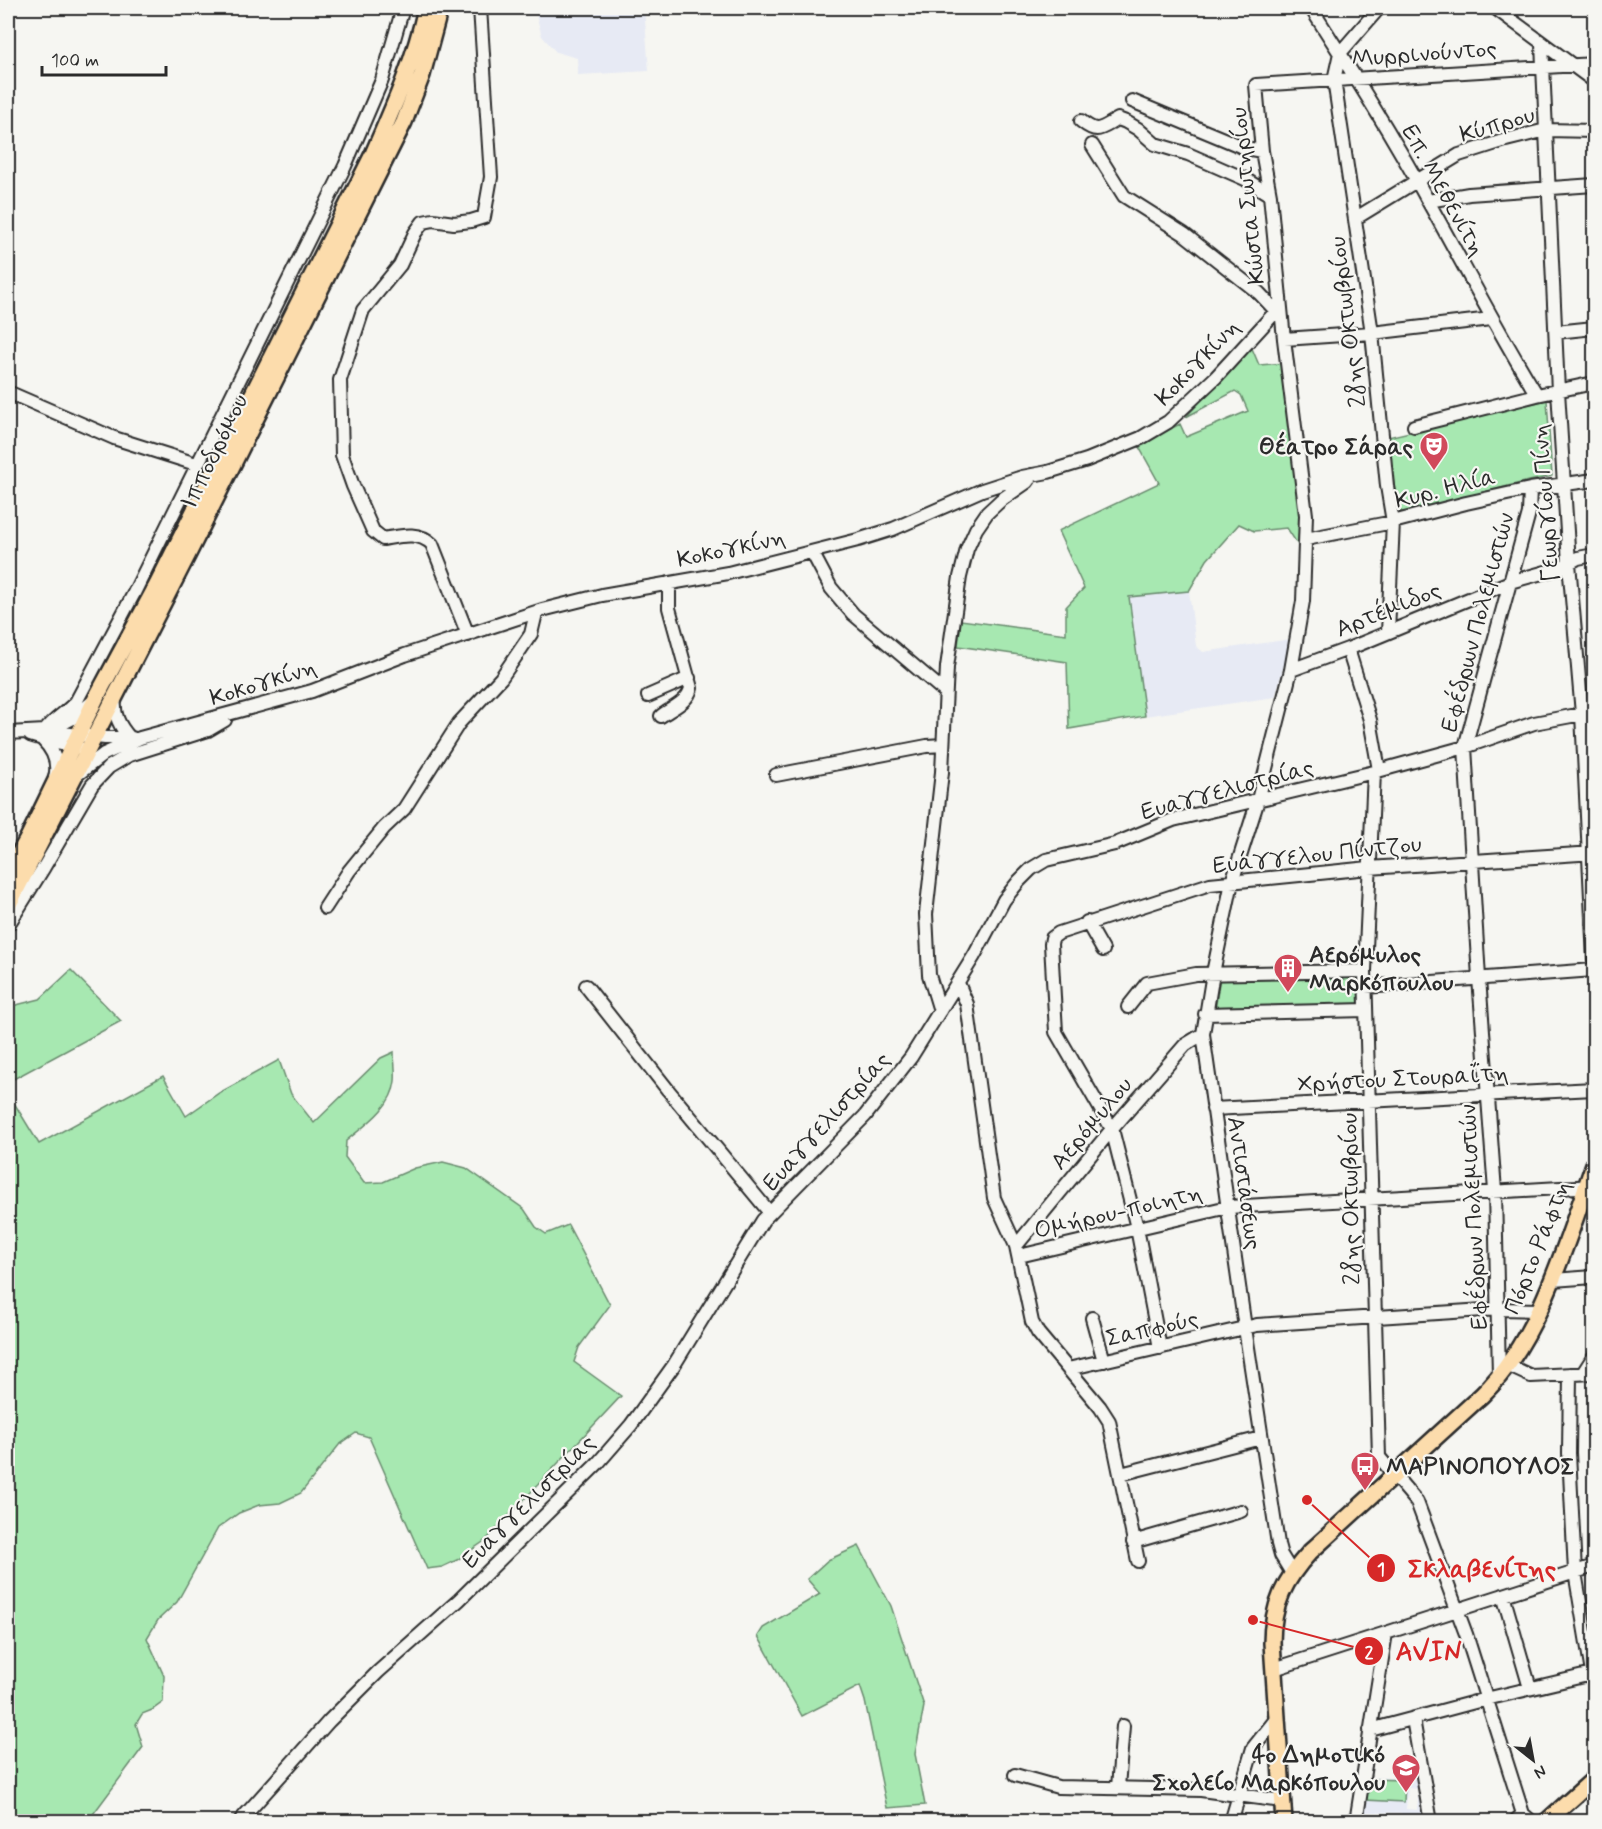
<svg xmlns="http://www.w3.org/2000/svg" width="1602" height="1829" font-family="Mynerve,sans-serif">
  <style>
    .built { fill: #e7eaf4; fill-rule: evenodd }
    .green { fill: #a7e8b1; stroke: #698a6e; stroke-width: 1.5 }
    .lines { fill: none; stroke-linecap: round; stroke-linejoin: round }
    .minor-casing { stroke: #2b2b2b; stroke-width: 16 }
    .major-casing { stroke: #2b2b2b; stroke-width: 20 }
    .minor { stroke: #f6f6f2; stroke-width: 12 }
    .major { stroke: #fcdcac; stroke-width: 15 }
    .labels { text-anchor: middle; stroke-width: 4.5; stroke-linejoin: round; paint-order: stroke }
    .street-label { font-size: 24px; fill: #2b2b2b; stroke: #f6f6f2 }
    .poi-label { font-size: 24px; font-weight: bold; fill: #2b2b2b; stroke: #f6f6f2; text-anchor: end }
    .leader { fill: none; stroke: #d62828; stroke-width: 2 }
    .callout-dot { fill: #d62828; stroke: #f6f6f2; stroke-width: 2 }
    .mark-label { font-size: 18px; text-anchor: middle; font-weight: bold; fill: #fff }
    .callout-label { font-size: 26px; text-anchor: middle; font-weight: bold; fill: #d62828; stroke: #f6f6f2; stroke-width: 4.5; stroke-linejoin: round; paint-order: stroke }
  </style>
  <rect width="100%" height="100%" fill="#f6f6f2"/>
  <filter id="ink" filterUnits="userSpaceOnUse"><feTurbulence type="fractalNoise" baseFrequency=".0167" numOctaves="2"/><feDisplacementMap in="SourceGraphic" scale="12" xChannelSelector="R" yChannelSelector="G"/><feConvolveMatrix kernelMatrix="1 2 1 2 8 2 1 2 1" color-interpolation-filters="sRGB"/></filter>
  <g filter="url(#ink)">
    <!-- built -->
    <path class="built" d="M534,8H644L649,71L578,75L577,58L556,52L542,36Z
      M1189,591L1196,646L1203,652L1291,639L1275,697L1145,716L1129,597Z
      M1365,1777L1418,1779L1426,1821H1421L1420,1816H1413V1821H1402L1401,1813L1365,1812V1821L1359,1822ZM1408,1788L1419,1789L1417,1810L1406,1809Z"/>
    <!-- green -->
    <path class="green" d="M1251,346L1259,365L1285,363L1304,542L1298,545L1287,528L1254,531L1239,524L1207,560L1189,591L1129,597L1145,716L1069,729L1067,662L958,646L961,620L1066,634V607L1084,588L1058,531L1159,483L1138,445L1180,424L1186,437L1248,411L1241,395L1235,391L1186,417Z
      M1547,400L1552,476L1512,485L1404,513L1397,509L1388,437Z
      M71,970L121,1021L8,1082V1007L40,999Z
      M1360,974L1361,1008L1215,1011L1220,976Z
      M394,1052C394,1061 396,1071 395,1081C392,1108 365,1125 346,1141L345,1157L364,1183L383,1182L415,1168L443,1162L466,1168L524,1209L536,1227L546,1234L568,1225L610,1305L579,1347L574,1362L621,1396L486,1540L457,1560L442,1567L427,1569L369,1437L356,1433L339,1445L301,1493L280,1503L259,1505L239,1513L218,1528L177,1602L158,1620L147,1638L164,1676L163,1702L152,1710L142,1714L136,1724L143,1747L88,1821H8V1093L39,1144L163,1076L186,1116L219,1093L279,1060L291,1094L314,1123L381,1058Z
      M859,1546L891,1606L924,1706L915,1754L925,1805L887,1808L865,1701L860,1686L802,1716L758,1636L763,1628L820,1594L807,1579L828,1560Z
      M1366,1779L1405,1780L1404,1802L1365,1800Z"/>
    <g class="lines">
      <!-- minor casing -->
      <g class="minor-casing">
        <path id="minor" d="M1311,8C1352,72 1393,136 1429,203C1465,267 1498,332 1537,395
          M1379,8L1340,53L1334,80L1372,333L1387,486L1393,522L1388,632
          M1495,8L1594,81
          M1542,44L1558,391L1569,563L1582,714L1594,959
          M1132,101L1245,148L1262,151
          M1081,121C1098,135 1101,128 1118,119L1126,122L1138,129L1155,144L1188,154L1245,179L1270,195
          M1092,145L1124,196L1184,234L1259,293L1276,311
          M1428,201L1469,194L1594,185
          M1356,218L1459,155L1506,140L1546,130L1594,131
          M1556,332L1594,328
          M1284,339L1372,333L1491,319
          M8,392L114,438L196,464
          M1414,426L1537,395L1594,383
          M1306,539L1393,522L1466,503L1530,489L1594,480
          M812,552L831,588L853,614L945,692
          M468,635L432,544C418,531 401,536 383,539L373,531L353,486L342,455L340,380L363,310L400,265L415,233L423,222L433,220L454,223L471,221L484,217L491,177L480,8
          M1348,649L1370,720L1379,770
          M1291,670L1348,649L1510,582L1560,568L1578,558L1594,555
          M648,696L689,678
          M115,698C113,714 119,726 130,738
          M661,716C672,708 688,702 691,688L669,608V583
          M54,728L73,718L92,702
          M45,731C53,719 66,713 76,702L133,595L345,166L382,80L403,8
          M8,733L45,731L105,738H132
          M30,735L56,743L80,748
          M43,740C53,750 59,763 55,778
          M1374,772L1365,971L1379,1457L1417,1502L1466,1634L1523,1814
          M78,774L104,754L140,738L312,691L405,655L542,610L602,595L728,573L858,540L893,529L982,490L1022,477L1048,472L1087,460L1141,438L1168,422L1216,377L1280,307
          M776,775L927,746L943,745
          M325,908L349,871L384,828L404,809L459,723L501,678L514,659L531,634L536,613
          M1087,922L1103,950
          M8,925L44,867L92,785L109,767L129,755L208,730L225,720
          M958,983L967,1004L994,1198L1016,1246L1032,1322L1038,1333L1100,1407L1109,1421L1138,1561
          M586,986L668,1090L770,1213
          M1365,987L1594,970
          M1128,1007L1147,983L1196,974L1365,971
          M940,1011L929,975L926,914L942,772L947,667L960,577L967,549L976,529L987,513L1001,500L1027,482L1032,475
          M1205,1014L1366,1010
          M1213,1109L1594,1089
          M1016,1246L1112,1129L1185,1045L1203,1034
          M1019,1256L1228,1207L1594,1186
          M1553,1280L1594,1277
          M1092,1318L1104,1361
          M1160,1348L1137,1228L1112,1129L1056,1032L1051,944L1052,938L1059,933L1210,884L1369,868L1594,853
          M1507,1365L1531,1376L1594,1373
          M1068,1369L1257,1325L1499,1309L1539,1310
          M1583,1373L1594,1356
          M1570,1374L1569,1453L1575,1572L1594,1685
          M1499,1376L1495,1191L1479,978L1465,747L1529,513L1530,489
          M1121,1474L1261,1438
          M1133,1542L1241,1511
          M1292,1573L1281,1555L1278,1544L1245,1328L1203,1034L1213,973L1232,882L1258,800L1291,670L1303,601L1306,515L1284,339L1270,195L1262,151L1256,85L1594,64
          M1503,1595L1530,1688
          M1274,1669L1594,1566
          M1413,1719L1431,1822
          M1370,1730L1486,1699L1592,1674
          M1015,1775L1058,1787L1201,1790L1282,1801
          M1118,1787L1123,1726
          M239,1822L329,1721L378,1672L459,1600L598,1463L631,1425L674,1365L763,1220L865,1116L911,1057L974,956L1004,900L1019,881L1031,869L1046,860L1115,844L1173,820L1374,772L1465,747L1534,723L1582,714L1594,707
          M1231,1822L1253,1748L1277,1718
          M1356,1822L1386,1633
          M1514,1822L1523,1814L1532,1822"/>
      </g>
      <!-- major casing -->
      <g class="major-casing">
        <path id="major" d="M8,874L27,840L96,698L157,585L373,154C394,106 415,59 426,8
          M8,906L188,554L404,122L422,75L440,8
          M1284,1822L1272,1643C1272,1605 1285,1579 1310,1552L1482,1395C1539,1341 1568,1237 1594,1164
          M1546,1822L1594,1779"/>
      </g>
      <!-- minor -->
      <use href="#minor" class="minor"/>
      <!-- major -->
      <use href="#major" class="major"/>
    </g>
  </g>
  <!-- icons -->
  <defs>
    <g id="theatre-pin" transform="scale(1.5)"><path d="M0 17L-7.5 6A9.5 9.5 0 1 1 7.5 6Z" fill="#d1495b" stroke="#f6f6f2"/><path d="M-5-5.5Q0-4 5-5.5V0Q5 5 0 6Q-5 5-5 0ZM-3.3-2.5H-1v1.5H-3.3ZM1-2.5H3.3v1.5H1ZM-2.8 1Q0 5.5 2.8 1Z" fill="#fff"/></g>
    <g id="building-pin" transform="scale(1.5)"><path d="M0 17L-7.5 6A9.5 9.5 0 1 1 7.5 6Z" fill="#d1495b" stroke="#f6f6f2"/><path d="M-4-6H4V6H1V3H-1V6H-4ZM-2.5-4.3h1.7v1.8h-1.7ZM.8-4.3h1.7v1.8H.8ZM-2.5-1h1.7V.8h-1.7ZM.8-1h1.7V.8H.8Z" fill="#fff"/></g>
    <g id="bus-pin" transform="scale(1.5)"><path d="M0 17L-7.5 6A9.5 9.5 0 1 1 7.5 6Z" fill="#d1495b" stroke="#f6f6f2"/><path d="M-5-6H5V4H4V6H2V4H-2V6H-4V4H-5ZM-3.5-4V0h7V-4ZM-3.5 1.2v1.5H-2V1.2ZM2 1.2v1.5H3.5V1.2Z" fill="#fff"/></g>
    <g id="school-pin" transform="scale(1.5)"><path d="M0 17L-7.5 6A9.5 9.5 0 1 1 7.5 6Z" fill="#d1495b" stroke="#f6f6f2"/><path d="M0-5L7-2L0 1L-7-2ZM-4 1L0 2.5L4 1V4Q0 6-4 4Z" fill="#fff"/></g>
  </defs>
  <g fill-rule="evenodd">
    <use href="#theatre-pin" x="1434" y="446"/>
    <use href="#building-pin" x="1288" y="968"/>
    <use href="#bus-pin" x="1365" y="1466"/>
    <use href="#school-pin" x="1406" y="1768"/>
  </g>
  <g class="labels">
    <!-- street labels -->
    <g class="street-label">
      <text transform="translate(1424 53) rotate(-4)" y="8">Μυρρινούντος</text>
      <text transform="translate(1497 124) rotate(-16)" y="8">Κύπρου</text>
      <text transform="translate(1444 190) rotate(61)" y="8">Επ. Μεθενίτη</text>
      <text transform="translate(1247 196) rotate(-96)" y="8">Κώστα Σωτηρίου</text>
      <text transform="translate(1347 322) rotate(-97)" y="8">28ης Οκτωβρίου</text>
      <text transform="translate(1197 362) rotate(-46)" y="8">Κοκογκίνη</text>
      <text transform="translate(214 451) rotate(-64)" y="8">Ιπποδρόμου</text>
      <text transform="translate(1445 488) rotate(-14)" y="8">Κυρ. Ηλία</text>
      <text transform="translate(1545 503) rotate(-94)" y="8">Γεωργίου Πίνη</text>
      <text transform="translate(731 548) rotate(-12)" y="8">Κοκογκίνη</text>
      <text transform="translate(1388 609) rotate(-22)" y="8">Αρτέμιδος</text>
      <text transform="translate(1477 622) rotate(-75)" y="8">Εφέδρων Πολεμιστών</text>
      <text transform="translate(263 682) rotate(-17)" y="8">Κοκογκίνη</text>
      <text transform="translate(1227 789) rotate(-15)" y="8">Ευαγγελιστρίας</text>
      <text transform="translate(1317 854) rotate(-6)" y="8">Ευάγγελου Πίντζου</text>
      <text transform="translate(1403 1078) rotate(-3)" y="8">Χρήστου Στουραΐτη</text>
      <text transform="translate(826 1121) rotate(-48)" y="8">Ευαγγελιστρίας</text>
      <text transform="translate(1091 1123) rotate(-50)" y="8">Αερόμυλου</text>
      <text transform="translate(1245 1183) rotate(82)" y="8">Αντιστάσεως</text>
      <text transform="translate(1350 1199) rotate(-91)" y="8">28ης Οκτωβρίου</text>
      <text transform="translate(1118 1211) rotate(-13)" y="8">Ομήρου-ποιητη</text>
      <text transform="translate(1473 1217) rotate(-93)" y="8">Εφέδρων Πολεμιστών</text>
      <text transform="translate(1537 1247) rotate(-68)" y="8">Πόρτο Ράφτη</text>
      <text transform="translate(1152 1328) rotate(-13)" y="8">Σαπφούς</text>
      <text transform="translate(528 1501) rotate(-45)" y="8">Ευαγγελιστρίας</text>
    </g>
    <!-- poi labels -->
    <g class="poi-label">
      <text x="1413" y="454">Θέατρο Σάρας</text>
      <text x="1309" y="962" text-anchor="start">Αερόμυλος<tspan x="1309" dy="28">Μαρκόπουλου</tspan></text>
      <text x="1386" y="1474" text-anchor="start">ΜΑΡΙΝΟΠΟΥΛΟΣ</text>
      <text x="1385" y="1762">4ο Δημοτικό<tspan x="1385" dy="28">Σχολείο Μαρκόπουλου</tspan></text>
    </g>
  </g>
  <!-- callouts -->
  <path class="leader" d="M1307 1500L1381 1568M1253 1620L1369 1651"/>
  <g class="callout-dot">
    <circle cx="1307" cy="1500" r="6"/>
    <circle cx="1253" cy="1620" r="6"/>
    <circle cx="1381" cy="1568" r="15"/>
    <circle cx="1369" cy="1651" r="15"/>
  </g>
  <g class="mark-label">
    <text x="1381" y="1575">1</text>
    <text x="1369" y="1658">2</text>
  </g>
  <g class="callout-label">
    <text x="1482" y="1577">Σκλαβενίτης</text>
    <text x="1429" y="1660">AVIN</text>
  </g>
  <!-- margin -->
  <rect width="1602" height="1829" fill="none" stroke="#f6f6f2" stroke-width="30"/>
  <rect x="15" y="15" width="1572" height="1799" fill="none" stroke="#2b2b2b" stroke-width="2" filter="url(#ink)"/>
  <!-- north arrow -->
  <g transform="translate(1533 1760) rotate(149)" stroke="#f6f6f2" stroke-width="4.5" paint-order="stroke">
  <path d="M0-4.5L10 22L0 15L-10 22Z" fill="#2b2b2b"/>
  <text y="-9" font-size="16" font-weight="bold" text-anchor="middle" fill="#2b2b2b">N</text>
  </g>
  <!-- scale -->
  <path d="M42 66v9h124v-9" fill="none" stroke="#2b2b2b" stroke-width="3"/>
  <text x="51" y="66" font-size="18" fill="#2b2b2b" stroke="#f6f6f2" stroke-width="4.5" paint-order="stroke">100 m</text>
</svg>
